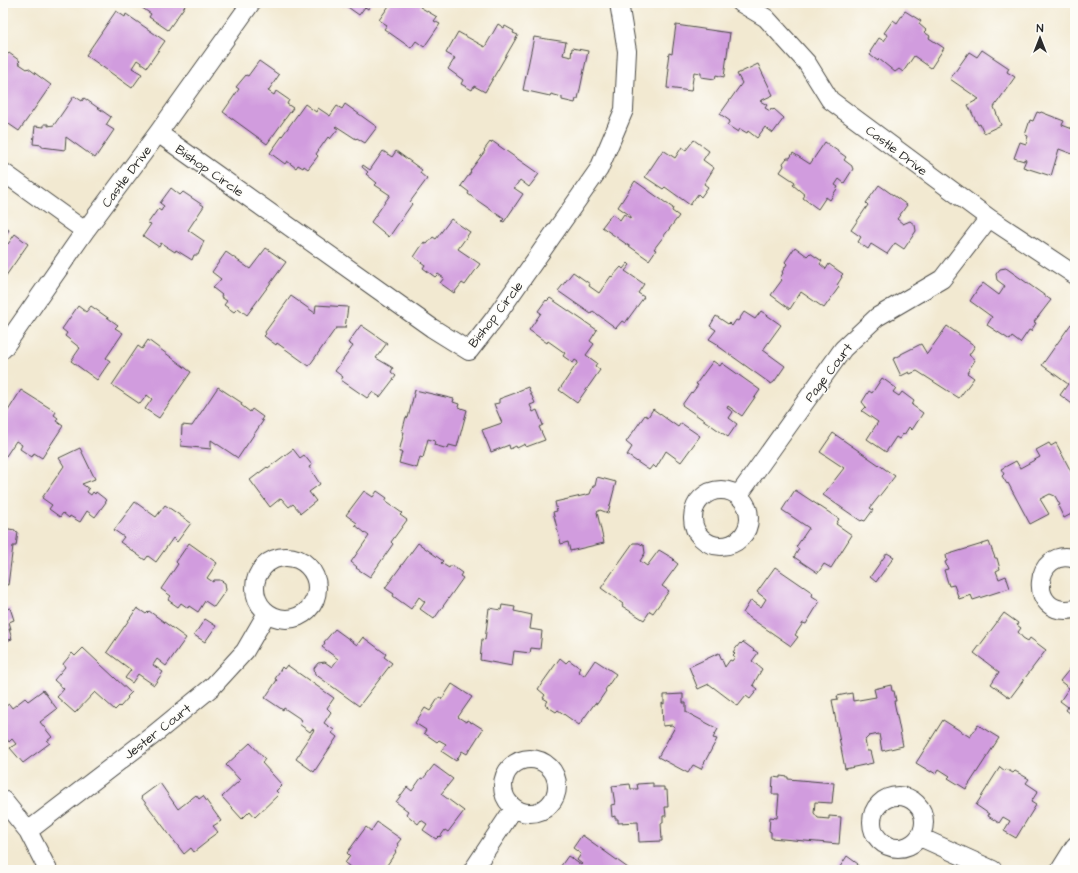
<svg xmlns="http://www.w3.org/2000/svg" width="1078" height="873" font-family="'Architects Daughter',sans-serif">
  <style>
    .building { fill: #d19cde }
    .lines { fill: none; stroke-linecap: round; stroke-linejoin: round }
    .street-casing { stroke: #494844; stroke-width: 20 }
    .street { stroke: #fff; stroke-width: 18 }
    .labels { text-anchor: middle; stroke-width: 3; stroke-linejoin: round; paint-order: stroke }
    .street-label { font-size: 13px; fill: #2b2b2b; stroke: #fdfcf7 }
  </style>
  <rect width="100%" height="100%" fill="#fdfcf7"/>
  <filter id="ink" filterUnits="userSpaceOnUse"><feTurbulence type="fractalNoise" baseFrequency=".025" numOctaves="2"/><feDisplacementMap in="SourceGraphic" scale="8" xChannelSelector="R" yChannelSelector="G"/><feConvolveMatrix kernelMatrix="1 2 1 2 8 2 1 2 1" color-interpolation-filters="sRGB"/></filter>
  <filter id="wash" filterUnits="userSpaceOnUse"><feTurbulence type="fractalNoise" baseFrequency=".012" numOctaves="4" result="noise"/><feDisplacementMap in="SourceGraphic" scale="16" xChannelSelector="R" yChannelSelector="G"/><feGaussianBlur stdDeviation="0.9" result="paint"/><feColorMatrix in="noise" values="0 0 0 0 0 0 0 0 0 0 0 0 0 0 0 0 0 1.4 0 .05"/><feComposite in="paint" operator="in"/></filter>
  <g filter="url(#wash)">
    <rect width="100%" height="100%" fill="#f2e9d1"/>
    <g id="blocks">
      <!-- building -->
      <path class="building" d="M135,3H187L168,30L149,17L151,14Z
        M339,3H372L368,9L365,7L359,15L345,5L344,7Z
        M391,3H423L420,7L437,17L434,21L440,24L424,47L416,41L411,48L384,29L387,25L379,20Z
        M116,11L125,17L126,14L165,41L147,67L137,60L132,68L142,74L132,88L86,55Z
        M905,11L921,21L919,24L926,30L924,32L930,36L929,38L944,48L931,68L914,56L903,72L899,69L895,72L879,59L878,61L870,55L871,53L870,52L879,38L884,41L888,35L884,33L893,20L897,23Z
        M498,24L504,28L505,26L514,31L513,33L518,35L485,92L474,86L472,90L461,84L463,80L448,69L455,58L446,53L458,32L485,47Z
        M676,25L730,33L724,77L716,75L715,79L701,77V73L694,72L691,91L667,88L669,68H667L669,53L672,54Z
        M534,37L566,42L563,55L571,57L572,48L588,51L578,99H576L575,103L562,100V97L551,94L550,96L523,90Z
        M982,50L1009,68L1007,72L1015,77L994,107L1001,125L984,133L980,124L978,125L968,105L979,99L950,79L969,52L977,57Z
        M9,53L20,61L18,63L27,69L28,68L51,85L19,131L3,120V57L5,54L7,55Z
        M259,61L279,75L268,91L274,95L276,91L289,100L287,104L293,108L267,144L223,112L239,89L236,87L246,75L248,76Z
        M758,64L773,95L760,101L767,105L765,108L770,111L771,109L773,110L774,109L784,118L773,133L765,127L757,138L748,131L747,133L740,129L738,132L727,125L730,121L720,114L742,83L737,74Z
        M74,96L82,101L84,98L111,117L106,125L114,130L95,158L66,137L65,150L42,147V145L33,144L35,126L44,127V124H48V126L54,125Z
        M305,104L316,112L318,108L330,116L337,106L342,109L345,104L377,127L365,143L357,138L356,139L336,126L335,127L338,129L330,139L328,137L316,154L318,156L308,169L304,166L303,168L298,165L296,168L287,161L285,164L270,153Z
        M1037,112L1040,113L1041,112L1064,121L1062,125L1075,130V155L1059,149L1051,176L1023,167L1026,160L1024,159V161L1014,158L1020,142L1026,144L1028,136L1025,135L1030,120L1033,121Z
        M694,140L709,151L703,160L714,168L704,184L708,187L701,197L698,194L690,205L665,187L663,189L645,177L663,150L675,158L682,147L686,150Z
        M492,141L539,174L529,187L520,180L514,188L523,194L504,222L502,221L504,219L468,194L469,192L461,186L471,172L470,171L485,151L484,150L490,142L491,143Z
        M825,142L846,157L844,160L852,166V167L853,169L844,183L839,179L835,185L838,187L830,200L826,197L818,209L803,198L805,195L793,185L795,182L780,172L784,166L783,163L787,158H790L793,153L810,164Z
        M383,151L392,157L396,151L422,170L420,173L427,179L410,202L412,204L389,237L371,222L390,195L375,185L377,183L366,174L368,172L362,167L363,165L370,170Z
        M635,181L673,208L672,211L679,216L654,249L656,250L649,260L602,227L612,214L620,220L624,214L630,218L631,216L618,207Z
        M879,185L907,205L897,219L903,224L910,221L915,225L916,231L904,249L895,243L887,254L871,244L868,249L858,242L861,237L851,230L868,205L866,203Z
        M171,188L180,195L183,192L204,206L188,230L204,241L198,255H194L192,260L176,250L175,252L161,243L159,247L143,236L151,224L148,223L158,209L161,211L164,206L160,203Z
        M451,219L470,232L458,249L480,264L465,285L462,283L454,293L440,283L444,278L438,274L435,277L423,268L425,265L414,257L424,242L427,244L433,237L436,239Z
        M3,226L9,230L3,239Z
        M15,234L28,244L3,280V240L8,244Z
        M795,247L807,256L810,253L822,261L820,264L826,269L829,264L843,274L841,276L842,277L837,285L839,287L824,308L801,292L790,309L771,295L782,280L780,278L783,273L782,272L787,264L785,262Z
        M266,248L286,262L247,315L238,308L234,312L224,305L227,301L221,297L222,295L213,288L221,279L212,272L226,252L250,269Z
        M628,263L630,265L625,271L644,284L638,293L644,297L625,323L622,321L616,328L593,311L591,314L558,291L573,272L590,284L589,286L599,293L611,276L612,277L621,267L623,269Z
        M1006,268L1051,300L1034,322L1036,323L1031,331L1029,330L1020,343L1012,337L1010,340L987,325L992,317L970,301L979,287H980L983,283L999,295L1005,286L997,280L996,274L1000,269Z
        M291,296L315,313L316,305L348,307L345,328H336L309,366L277,343L276,345L264,336L266,334L265,332Z
        M550,298L597,330L590,341L594,344L586,355L597,363L595,366L600,370L577,403L559,390L578,362L575,360L573,363L563,356L565,353L548,341L547,343L529,330L541,313L538,311L546,300L547,301Z
        M78,306L86,312L91,306L118,325L115,328L123,333L106,358L110,361L97,380L71,361L80,348L65,336L67,333L62,329Z
        M761,311L781,325L763,350L785,366L774,382L771,384L718,346L719,345L709,339L716,330L710,326L716,316L728,324L729,323L732,326L736,320L738,321L744,312L755,319Z
        M1071,324L1075,327V406L1060,395L1068,384L1042,365Z
        M361,325L387,343L376,358L393,368L391,372L396,376L380,397L372,392L367,398L341,380L343,377L335,371L353,346L348,343Z
        M947,326L975,346L969,355L975,360L967,373L974,378L959,398L917,371L910,374L909,372L901,376L893,359L901,355V354L921,344L927,354Z
        M148,340L191,372L159,418L145,409L152,399L147,395L140,404L112,385L138,346L142,349Z
        M713,361L720,366L722,363L760,390L742,416L728,406L727,408L733,412L729,418L737,424L728,437L682,405L691,392L692,393L698,385L696,384Z
        M882,378L896,388L893,392L899,396L902,392L914,401L912,405L923,413L912,430L909,427L904,435L903,434L899,439L896,437L886,452L867,439L878,422L862,411L866,407L862,402L869,391L872,393Z
        M218,387L242,403L241,405L250,412L252,409L263,417L261,420L263,421L238,458L211,440V449L181,446L182,425L192,426Z
        M528,387L535,403L530,405L533,412L537,410L543,425L539,427L545,440L526,447L525,444L517,448L516,446L510,449L509,445L491,452L482,430L502,423L494,404L499,403V399L518,392V391Z
        M21,390L56,412L54,415L58,418L56,421L63,426L42,458L34,453L32,457L20,449L22,445L16,441L6,456L3,454V412L6,414Z
        M415,390L454,399L453,402L459,404L458,407L467,410L457,447L449,445L448,449L434,445L435,441L428,439L423,458L420,457L417,468L399,463L402,452H399L404,432H402L406,417L408,418Z
        M653,409L678,427L681,423L700,436L681,462L666,451L656,468L653,465L649,470L627,455L632,447L626,442L645,415L648,417Z
        M833,433L895,476L870,508L873,510L865,521L862,520L861,521L823,495L844,468L820,452Z
        M1049,443L1051,446L1056,443L1075,479V512L1064,518L1058,506L1060,505L1055,496L1050,494L1040,499L1049,514L1030,524L1008,483L1007,484L1002,476L1004,474L1001,469L1016,461L1020,468L1040,457L1036,450Z
        M80,448L95,479L82,484L89,489L87,492L91,495L93,492L95,494L96,492L105,499L106,502L95,517L87,511L80,522L70,516L69,518L63,513L60,517L49,509L52,505L42,498L64,466L59,458Z
        M293,449L300,458L304,455L312,465L309,467L320,484L309,492L316,501L301,513L293,504L289,507L281,498L270,507L250,480L267,467L268,468Z
        M597,477L616,482L608,513L600,510L597,512L604,543L570,551L568,542L561,544L553,512L557,511L555,502L590,494L593,486H595Z
        M795,490L839,519L836,524L852,535L831,568L824,564L818,573L794,557L799,549L796,547L809,528L782,510Z
        M364,491L373,497L377,491L387,498L385,501L402,513L400,515L407,520L391,542L393,544L370,577L356,568L357,567L351,562L369,536L355,525L357,523L346,515Z
        M135,502L156,517L165,505L191,523L177,542L173,538L156,562L148,556L145,560L120,542L124,537L114,530Z
        M3,528L15,530V531L18,532L16,546H13L8,585L3,584Z
        M989,542L995,558H997L1000,569L996,571L999,579L1006,576L1010,588L973,600L971,595L959,599L954,585L949,586L944,570L948,569L945,562L947,561L946,555Z
        M189,543L217,563L207,578L213,582L214,580H220L225,583L226,590L214,607L205,601L198,612L189,606L188,608L181,603L178,607L168,600L171,596L161,589L178,564L176,562Z
        M418,543L443,561L441,563L449,568L451,565L462,573L460,576L463,578L434,619L420,609L425,602L419,597L411,609L393,596L394,594L385,588Z
        M633,543H639L644,546L645,553L640,561L647,566L659,550L674,559L673,560L678,564L662,586L669,591L653,613L650,611L644,620L622,606L623,604L601,588Z
        M887,553L894,557L876,582L870,577Z
        M775,567L813,593L812,596L820,601L806,624L803,623L795,635L798,637L791,646L743,613L751,600L761,607L766,599L757,592Z
        M3,602L6,609L10,608L14,620L9,622L11,629H9L12,639L3,642Z
        M502,605L515,607L514,611L532,615L530,629L542,631L540,649L531,648L530,653L514,651L512,666L480,660L482,639L485,640L489,608L501,610Z
        M137,608L146,614L149,611L186,638L166,666L157,659L153,665L163,672L154,685L138,674L132,683L125,678L131,670L107,652Z
        M1004,613L1018,623L1017,625L1021,628L1018,632L1023,638L1028,641L1030,638L1046,650L1010,698L991,684L999,672L974,653Z
        M205,619L216,626L205,642L194,635Z
        M335,629L357,645L363,637L386,654L384,657L392,663L359,706L315,674L314,668L318,663L325,662L332,667L338,659L322,647L325,643L324,642Z
        M743,642L758,653L752,661L762,669L753,685L758,689L750,699L746,696L738,706L709,684L698,689L689,667L719,653L725,667L730,660L732,661L735,657L733,655L735,653L733,652L740,643L741,644Z
        M83,648L131,693L127,697L128,698L120,707L119,706L115,710L95,692L75,713L57,697L64,689L54,680L65,667L63,664L72,653L75,656Z
        M560,658L566,663L569,660L580,668L578,671L584,676L595,660L616,674L605,690L606,691L597,704L595,703L579,725L558,710L556,712L545,705L548,701L543,698L545,695L538,689Z
        M287,665L334,698L327,708L331,712L324,723L334,730L332,733L337,737L314,772L296,759L302,750L301,749L314,730L312,729L310,732L299,724L302,720L284,708L283,710L265,698L277,680L275,679L282,667L284,669Z
        M1073,665L1075,667V717L1066,710L1068,707L1060,701L1069,688L1060,681Z
        M452,684L472,697L458,717L466,722L467,720L472,723V722L483,729L467,754L462,751L456,761L441,751L446,744L439,740L437,742L424,733L426,730L415,723L425,708L430,711L439,697L442,699Z
        M891,685L892,691H894L896,701H894L903,746L882,751L879,734L869,736L865,740L867,751H870L873,763L845,769L832,700L838,699L837,696L852,693L853,701L876,697L874,689Z
        M43,690L57,709L40,722L52,737L47,741L50,743L23,763L10,748L16,744L12,739L9,742L3,734V708L9,704L12,708L25,698L28,701Z
        M683,694V703H686V712L718,729L713,738L717,739L701,769L693,765L688,773L658,757L675,727L672,725L663,726L662,703L664,704V695Z
        M943,720L970,737L978,725L999,738L966,789L948,778L950,776L939,769L936,774L931,771V772L916,763Z
        M250,743L265,759L262,763L282,785L276,791L279,794L255,817L250,811L242,819L222,797L240,780L226,765Z
        M434,765L453,779L441,794L464,811L448,832L445,830L440,837L439,836L436,839L423,830L427,824L421,820L418,824L406,814L408,811L396,802L407,787L412,791L421,778L423,779Z
        M1000,767L1005,771L1006,769L1013,773L1015,771L1029,779L1026,783L1038,791L1031,802L1036,805L1016,838L1004,831L1010,821L1003,817L999,823L988,816L989,814L976,805Z
        M780,776L788,777V779L834,783L832,803L815,802L814,813L818,818L829,819V816L841,817L839,844L771,838V832L769,831L770,817L777,818L779,794H772L773,777L780,778Z
        M160,783L178,809L196,795L199,799L203,796L221,821L213,826L218,832L207,840L208,841L194,852L191,848L184,854L141,797Z
        M653,783V787H664V790H667L668,807H665L666,816H663V823H661L662,841L639,842L638,822L618,823V819H615V816L612,817L611,805L615,804L612,786L630,784L631,789H638L637,784Z
        M377,822L401,839L397,844L399,845L395,851L396,852L385,868L387,870H354L345,863L350,856L347,853L366,827L371,831Z
        M582,835L628,868L626,870H558L568,856L581,865L582,864L577,860L581,854L573,848Z
        M847,856L858,864L854,870H838Z"/>
    </g>
  </g>
  <g filter="url(#ink)">
    <use href="#blocks" fill-opacity="0" stroke="#494844" stroke-width="1"/>
    <g class="lines">
      <!-- street casing -->
      <g class="street-casing">
        <path id="street" d="M741,3L766,18L807,63L830,100L989,218L1075,275
          M158,133L432,328L469,351L494,319L599,169L624,110L627,51L619,3
          M3,172L85,231
          M3,349L85,231L158,133L251,3
          M693 518a28 28 0 1 1 56 0a28 28 0 1 1-56 0Z
          M738,496L843,349L877,317L942,279L989,218
          M255 588a31 31 0 1 1 62 0a31 31 0 1 1-62 0Z
          M1075,559C1034,545 1025,619 1075,609
          M503 786a27 27 0 1 1 54 0a27 27 0 1 1-54 0Z
          M872 822a26 26 0 1 1 52 0a26 26 0 1 1-52 0Z
          M3,800L28,831L48,870
          M28,831L152,736L212,687L245,651L267,613
          M920,837L993,870
          M473,870L514,808
          M1060,870L1075,846"/>
      </g>
      <!-- street -->
      <use href="#street" class="street"/>
    </g>
  </g>
  <g class="labels">
    <!-- street labels -->
    <g class="street-label">
      <text transform="translate(897 150) rotate(37)" y="5">Castle Drive</text>
      <text transform="translate(210 170) rotate(35)" y="5">Bishop Circle</text>
      <text transform="translate(126 176) rotate(-53)" y="5">Castle Drive</text>
      <text transform="translate(495 314) rotate(-52)" y="5">Bishop Circle</text>
      <text transform="translate(828 372) rotate(-53)" y="5">Page Court</text>
      <text transform="translate(157 731) rotate(-38)" y="5">Jester Court</text>
    </g>
  </g>
  <!-- margin -->
  <rect width="1078" height="873" fill="none" stroke="#fdfcf7" stroke-width="16"/>
  <!-- north arrow -->
  <g transform="translate(1040 38)" stroke="#fdfcf7" stroke-width="3" paint-order="stroke">
  <path d="M0-3L7 15L0 10L-7 15Z" fill="#2b2b2b"/>
  <text y="-6" font-size="11" font-weight="bold" text-anchor="middle" fill="#2b2b2b">N</text>
  </g>
</svg>
